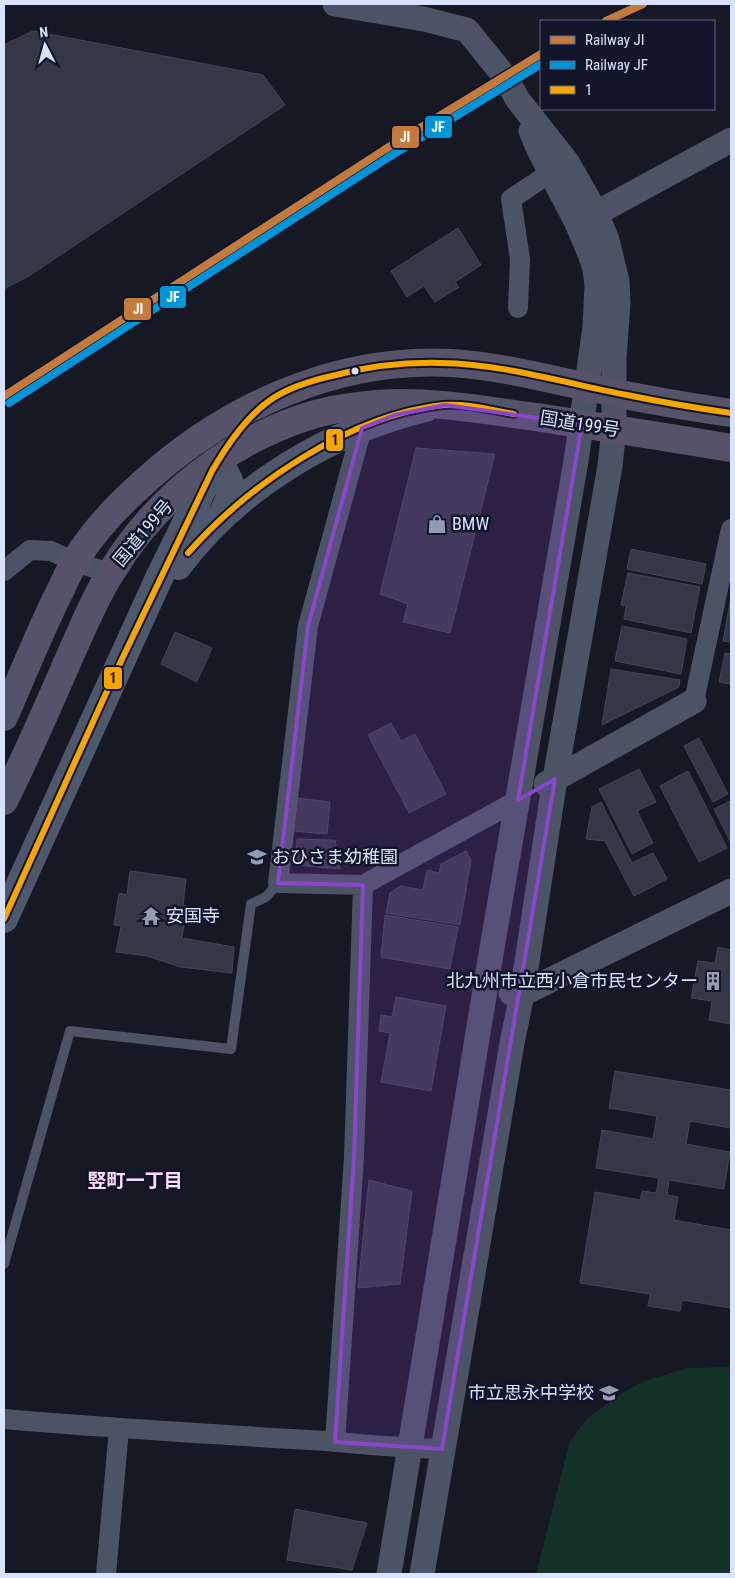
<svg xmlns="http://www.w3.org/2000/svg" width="735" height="1578" font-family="'Roboto Condensed','Noto Sans JP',sans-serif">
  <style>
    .pitch { fill: #133127 }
    .building { fill: #343746; stroke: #414658 }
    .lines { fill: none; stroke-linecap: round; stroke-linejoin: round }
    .service { stroke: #4b5365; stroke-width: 10 }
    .minor { stroke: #4b5365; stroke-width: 20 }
    .tertiary { stroke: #4b5365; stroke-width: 25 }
    .secondary { stroke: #4e576b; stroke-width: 28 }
    .trunk { stroke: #56526a; stroke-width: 28 }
    .bus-1-casing { stroke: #10152a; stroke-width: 10 }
    .bus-1 { stroke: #f7a600; stroke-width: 6 }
    .rail-1-casing { stroke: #10152a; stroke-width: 11 }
    .rail-2-casing { stroke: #10152a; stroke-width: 11 }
    .rail-1 { stroke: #c37a3c; stroke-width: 8 }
    .rail-2 { stroke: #0095d9; stroke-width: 8 }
    .marked { fill: #8947c9; fill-opacity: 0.2; stroke: #8947c9; stroke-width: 4; stroke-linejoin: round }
    .bus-dot { fill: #d9e3ff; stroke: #10152a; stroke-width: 2 }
    .labels { text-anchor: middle; stroke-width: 5; stroke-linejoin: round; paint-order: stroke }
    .street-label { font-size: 18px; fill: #d9e3ff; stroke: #10152a }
    .poi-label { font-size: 18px; fill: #d9e3ff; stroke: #10152a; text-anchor: start }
    .neighbourhood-label { font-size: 19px; font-weight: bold; fill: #ffdbff; stroke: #10152a }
    .line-badge { stroke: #10152a; stroke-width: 2 }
    .badge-label { font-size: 14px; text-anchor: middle; font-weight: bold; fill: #fff }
    .pale-badge-label { font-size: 14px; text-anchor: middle; font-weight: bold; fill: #111 }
  </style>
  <rect width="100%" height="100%" fill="#161824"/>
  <!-- pitch -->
  <path class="pitch" d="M731,1367V1574H536L570,1441L588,1418L621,1394L642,1382L687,1368Z"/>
  <!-- building -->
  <path class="building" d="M33,31L263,75L285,105L29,276L4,289V45Z
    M458,228L481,265L455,282L459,287L435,302L424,286L407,297L391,271Z
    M416,448L495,454L450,633L403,622L408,604L380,594Z
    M631,549L706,564L702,584L627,569Z
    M628,573L700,587L691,633L624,619L626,606L621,605Z
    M730,602L731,603V642L723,641Z
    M622,626L687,639L681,674L615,661Z
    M175,632L212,648L197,682L161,664Z
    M725,653L731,654V684L719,682Z
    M611,669L680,680L679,687L602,725Z
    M391,723L401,741L415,734L446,794L409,813L368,735Z
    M699,738L728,794L713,802L684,746Z
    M639,769L656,802L637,811L653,843L632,854L599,789Z
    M688,771L727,848L699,862L660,786Z
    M297,798L330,802L327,834L294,831Z
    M730,801L731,803V843L714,809Z
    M601,802L632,863L653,853L667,879L634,896L605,841L586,839L592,807Z
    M297,839L335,840L340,869L296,865Z
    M466,851L471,860L460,925L386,913L390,893L401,886L423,890L427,870L439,873L441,864Z
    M130,871L186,879L183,905L187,906L182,938L234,947L232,973L181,967L147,956L116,952L121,926L114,925L119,893L127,895Z
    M385,915L458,927L450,969L381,957Z
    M718,947L731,950V1024L709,1020L712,1001L691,998L698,961L715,963Z
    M396,997L446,1006L431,1091L381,1082L390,1033L379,1031L381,1015L392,1017Z
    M615,1071L731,1090V1128L690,1121L686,1144L730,1152L724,1189L669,1180L667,1195L678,1197L674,1220L731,1230V1308L682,1300L680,1311L648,1306L650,1294L580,1283L595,1192L640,1200L642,1191L656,1193L659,1178L596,1168L602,1130L653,1139L657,1116L609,1108Z
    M369,1180L412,1191L400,1284L358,1288Z
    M295,1509L367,1523L352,1570L287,1560Z"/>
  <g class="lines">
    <!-- service -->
    <path class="service" d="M4,1264L70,1031L231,1049L251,904L266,897L278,883"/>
    <!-- minor -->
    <path class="minor" d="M518,308L520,259L511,199L562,165
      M362,428L308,626L278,883L363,885L518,800
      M4,571L30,550L51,551L75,562L110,573
      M694,701L731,529
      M4,1419C106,1428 208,1434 310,1440C354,1443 398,1448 442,1449
      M335,1442L354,1157L363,885
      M106,1574L119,1429"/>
    <!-- tertiary -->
    <path class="tertiary" d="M335,4L424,19L467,30L505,77L518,100L567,162L596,213L607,240L617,281L618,303L614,358V429L610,466L555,779L522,994L512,1043L422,1574
      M582,221L731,140
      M546,784L694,701
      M511,993L522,994L731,891
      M389,1574L491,954L576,461L595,327L597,285L595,269L590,254L577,223L539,150L531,131"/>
    <!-- secondary -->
    <path class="secondary" d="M178,566C238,486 330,431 426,408
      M4,919L159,578L216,462C238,484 233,499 217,521"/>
    <!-- trunk -->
    <path class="trunk" d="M4,717C21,678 37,639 55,601C62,588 68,573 75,561C93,531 117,506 143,483C226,407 337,357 451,363C503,366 560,382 611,392C651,401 691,407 731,413
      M4,801C28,753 49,704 70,656C83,627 95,597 112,571C156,498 230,440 312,415C332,409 355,406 377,404C430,400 483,410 536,417C601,427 666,437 731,448"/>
    <!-- bus-1 casing -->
    <g class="bus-1-casing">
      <path id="bus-1" d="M188,553C248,485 350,415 443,405C466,403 491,410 514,414
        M4,919L112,680L212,471C227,445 245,418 269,401C288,387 313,380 336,375C370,366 405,362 441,363C503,364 565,383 627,395C661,402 696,408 731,413"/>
    </g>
    <!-- bus-1 -->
    <use href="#bus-1" class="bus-1"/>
    <!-- rail-1 casing -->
    <g class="rail-1-casing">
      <path id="rail-1" d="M606,21L643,4
        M4,396L384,150L541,54"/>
    </g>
    <!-- rail-2 casing -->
    <g class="rail-2-casing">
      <path id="rail-2" d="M9,403L389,157L541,64"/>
    </g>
    <!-- rail-1 -->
    <use href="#rail-1" class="rail-1"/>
    <!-- rail-2 -->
    <use href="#rail-2" class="rail-2"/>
  </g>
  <!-- marked area -->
  <path class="marked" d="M445,405L582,424L518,800L555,779L442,1449L335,1442L354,1157L363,885L278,883L308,626L362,428L395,415Z"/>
  <!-- icons -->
  <defs>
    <g id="shop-bare" transform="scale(1.5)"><path d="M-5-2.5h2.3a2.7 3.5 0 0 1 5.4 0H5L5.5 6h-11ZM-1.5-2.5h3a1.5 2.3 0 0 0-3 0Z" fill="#959cb2" stroke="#10152a" stroke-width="2.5" paint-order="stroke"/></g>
    <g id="school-bare" transform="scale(1.5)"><path d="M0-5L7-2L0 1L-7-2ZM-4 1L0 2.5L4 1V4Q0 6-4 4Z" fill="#959cb2" stroke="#10152a" stroke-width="2.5" paint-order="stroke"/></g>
    <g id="temple-bare" transform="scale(1.5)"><path d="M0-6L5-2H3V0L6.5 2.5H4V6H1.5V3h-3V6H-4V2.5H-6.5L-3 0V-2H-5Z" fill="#959cb2" stroke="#10152a" stroke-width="2.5" paint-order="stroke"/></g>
    <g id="building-bare" transform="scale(1.5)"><path d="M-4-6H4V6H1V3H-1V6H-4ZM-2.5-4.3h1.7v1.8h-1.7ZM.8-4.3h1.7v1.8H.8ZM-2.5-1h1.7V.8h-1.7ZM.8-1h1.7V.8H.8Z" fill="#959cb2" stroke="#10152a" stroke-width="2.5" paint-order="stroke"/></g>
  </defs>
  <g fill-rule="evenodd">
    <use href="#shop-bare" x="437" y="524"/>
    <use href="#school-bare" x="257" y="857"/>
    <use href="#temple-bare" x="151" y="916"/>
    <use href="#building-bare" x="713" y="981"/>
    <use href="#school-bare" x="609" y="1393"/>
  </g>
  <!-- markers -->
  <circle class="bus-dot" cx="355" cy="371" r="4.5"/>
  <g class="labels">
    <!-- street labels -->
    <g class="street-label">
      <text transform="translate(580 424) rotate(9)" y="6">国道199号</text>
      <text transform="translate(143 533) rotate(-50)" y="6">国道199号</text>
    </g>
    <!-- poi labels -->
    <g class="poi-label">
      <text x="452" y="530">BMW</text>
      <text x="272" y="863">おひさま幼稚園</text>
      <text x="166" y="922">安国寺</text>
      <text x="698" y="987" text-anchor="end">北九州市立西小倉市民センター</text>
      <text x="594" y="1399" text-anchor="end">市立思永中学校</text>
    </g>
    <!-- neighbourhood labels -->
    <g class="neighbourhood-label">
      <text x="135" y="1187">竪町一丁目</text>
    </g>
  </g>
  <g class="line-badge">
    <rect x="424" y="115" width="29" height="24" rx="5" fill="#0095d9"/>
    <rect x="391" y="125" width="29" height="24" rx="5" fill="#c37a3c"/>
    <rect x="159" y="285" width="28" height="24" rx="5" fill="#0095d9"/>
    <rect x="123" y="297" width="29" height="24" rx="5" fill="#c37a3c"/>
    <rect x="325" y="428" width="19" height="24" rx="5" fill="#f7a600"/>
    <rect x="103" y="666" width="20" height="24" rx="5" fill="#f7a600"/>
  </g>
  <g class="badge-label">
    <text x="438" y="132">JF</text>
    <text x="405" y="142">JI</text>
    <text x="173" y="302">JF</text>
    <text x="138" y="314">JI</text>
  </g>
  <g class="pale-badge-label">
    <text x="335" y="445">1</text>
    <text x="113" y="683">1</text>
  </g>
  <!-- border -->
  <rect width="735" height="1578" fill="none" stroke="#d9e3ff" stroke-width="10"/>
  <!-- legend -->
  <rect x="540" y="20" width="175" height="90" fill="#10152a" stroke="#60677f"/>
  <rect x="550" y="36" width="25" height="8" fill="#c37a3c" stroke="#60677f"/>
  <text x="585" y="45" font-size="15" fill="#d9e3ff">Railway JI</text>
  <rect x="550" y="61" width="25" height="8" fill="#0095d9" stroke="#60677f"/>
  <text x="585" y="70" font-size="15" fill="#d9e3ff">Railway JF</text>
  <rect x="550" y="86" width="25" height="8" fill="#f7a600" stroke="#60677f"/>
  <text x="585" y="95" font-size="15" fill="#d9e3ff">1</text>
  <!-- north arrow -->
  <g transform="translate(45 45) rotate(354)" stroke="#10152a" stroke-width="4" paint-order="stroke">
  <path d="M0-4L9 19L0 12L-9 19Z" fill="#d9e3ff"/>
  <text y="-8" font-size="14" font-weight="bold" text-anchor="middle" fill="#d9e3ff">N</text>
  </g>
</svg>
